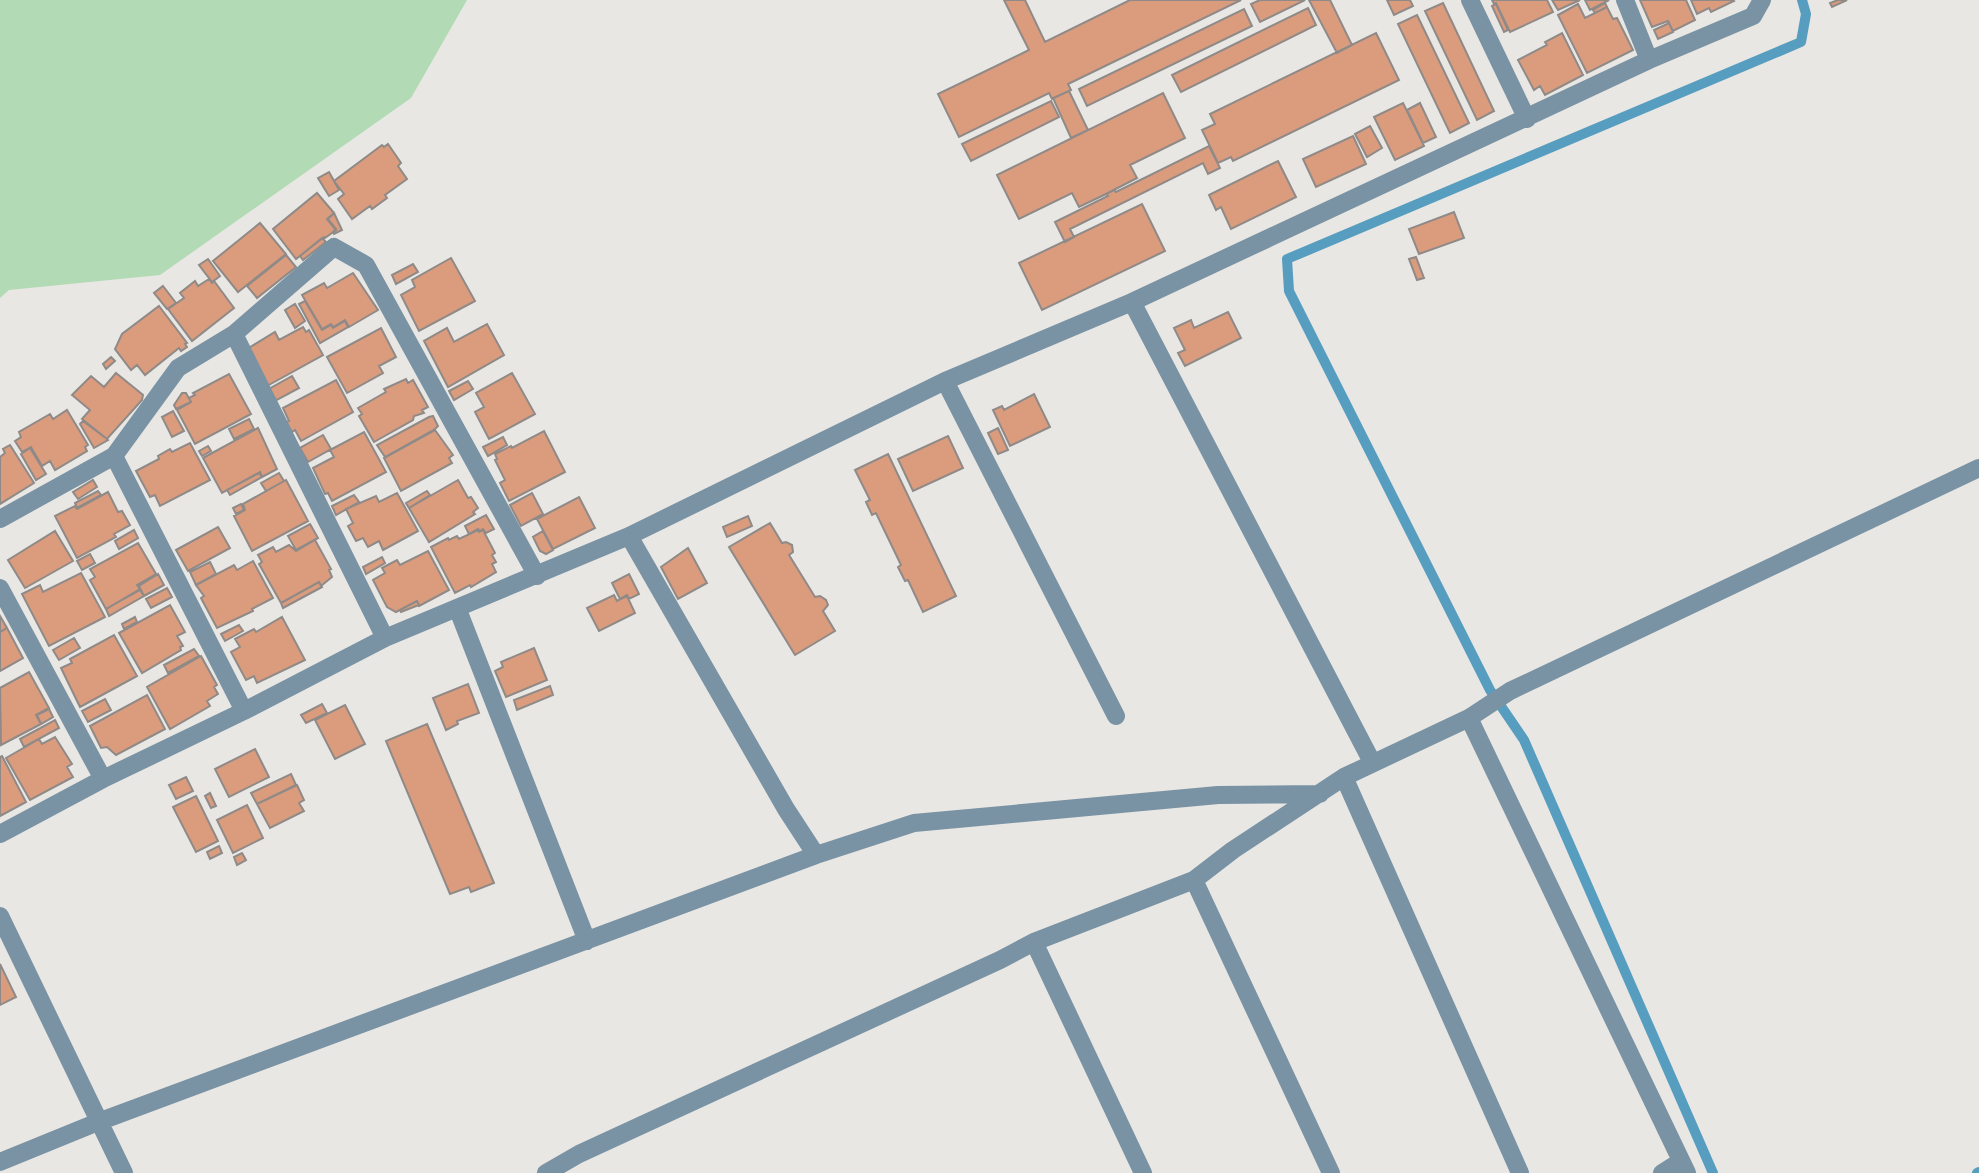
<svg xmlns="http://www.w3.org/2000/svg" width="1979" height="1173" font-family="'Titillium Web',sans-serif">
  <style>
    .green { fill: #b2dab5 }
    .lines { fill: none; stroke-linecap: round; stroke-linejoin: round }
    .stream { stroke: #569dc0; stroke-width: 10 }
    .building { fill: #db9c7d; stroke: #8f8a88; stroke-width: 2 }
    .street { stroke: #7992a4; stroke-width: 18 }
  </style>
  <rect width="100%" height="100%" fill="#e8e7e3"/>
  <!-- green -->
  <path class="green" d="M0,0H467L411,98L160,275L9,290L0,298Z"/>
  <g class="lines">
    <!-- stream -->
    <path class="stream" d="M1713,1173L1524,740L1490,690L1289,291L1287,259L1801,42L1806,14L1802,0
      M1977,1173L1979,1172"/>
  </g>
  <!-- building -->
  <path class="building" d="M1004,0H1025L1045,42L1130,0H1241L1068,84L1071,90L1052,99L1049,93L959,137L938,94L1029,50Z
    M1260,0H1305L1260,22L1251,4Z
    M1309,0H1330L1352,45L1337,53Z
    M1387,0H1410L1413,6L1394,15Z
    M1492,0H1547L1553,12L1510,32L1496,3L1494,4Z
    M1552,0H1580L1558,10Z
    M1585,0H1609L1590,10Z
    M1640,0H1686L1695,20L1673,31L1668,21L1652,27Z
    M1691,0H1733L1734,1L1711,12L1709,8L1697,14Z
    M1838,0H1847L1832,7L1830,3Z
    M1443,3L1494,111L1477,120L1425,11Z
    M1605,3L1607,7L1595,13L1593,10Z
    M1496,4L1508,30L1504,32L1492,6Z
    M1578,4L1585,18L1607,7L1613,19L1617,18L1633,50L1587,73L1558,15Z
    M1308,8L1316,25L1181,92L1172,75Z
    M1244,9L1252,26L1087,106L1079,89Z
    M1417,15L1469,123L1450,133L1398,24Z
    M1669,23L1673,32L1658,39L1654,30Z
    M1376,33L1399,80L1233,161L1231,157L1218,163L1202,130L1215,124L1210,114Z
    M1562,33L1583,75L1545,95L1540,86L1534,90L1518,60L1547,45L1545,42Z
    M1069,91L1088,130L1071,138L1053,98Z
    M1163,93L1185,138L1130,165L1137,178L1106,194L1079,207L1072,193L1019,219L997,175Z
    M1051,101L1059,117L971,161L962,144Z
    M1403,103L1424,146L1395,160L1374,117Z
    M1420,103L1436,137L1423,143L1407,110Z
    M1370,126L1382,148L1367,157L1355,134Z
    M1353,136L1366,164L1316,187L1303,159Z
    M388,144L401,163L398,166L407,179L385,195L387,198L372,209L370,206L352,219L338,199L344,194L334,181L382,145L384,147Z
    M1209,146L1220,168L1208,174L1203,163L1070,229L1074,237L1065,242L1055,222L1108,196L1106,194L1114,190L1116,192Z
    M1278,161L1296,197L1231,229L1221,207L1216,210L1209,195Z
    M329,172L339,190L329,196L318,178Z
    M317,193L334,213L327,219L336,230L325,238L324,237L296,259L273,229Z
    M1142,204L1165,251L1042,310L1019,263Z
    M1454,212L1464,238L1419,254L1409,229Z
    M334,213L342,230L334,234L333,232L336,229L328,219Z
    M260,223L286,254L238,292L213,261Z
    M322,238L326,242L303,260L300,256Z
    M286,255L296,267L257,298L247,286Z
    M1416,257L1424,278L1417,280L1409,259Z
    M451,258L475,301L419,331L401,295L415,287L412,280Z
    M208,259L220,276L212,282L199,265Z
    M413,264L418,272L396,284L392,275Z
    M353,273L378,310L349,327L345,320L333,327L331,324L322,329L302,295L324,283L327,288Z
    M209,279L212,283L214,281L234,308L192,341L168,309L184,298L180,293L195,281L198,286Z
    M163,286L176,303L167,309L154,293Z
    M305,301L322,330L331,325L333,328L345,321L348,327L320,343L299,304Z
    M295,304L305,321L295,328L285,310Z
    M159,306L187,343L185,344L187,347L181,351L179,348L145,375L137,365L131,370L115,349L122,334Z
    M1228,312L1241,338L1185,366L1178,353L1185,350L1174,328L1191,320L1194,328Z
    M487,324L504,355L448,387L424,341L447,328L454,342Z
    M303,327L306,332L309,330L323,355L267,386L247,349L275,332L279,340Z
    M381,328L396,357L379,366L383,373L347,393L327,357Z
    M111,357L115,361L106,369L103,364Z
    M116,373L143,395L142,400L107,439L82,419L90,410L72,395L91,376L104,387Z
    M512,373L535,414L489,439L475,412L484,407L476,393Z
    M229,374L251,414L195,444L177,410L191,402L189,398L195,395L193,393Z
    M292,376L299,388L275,401L269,389Z
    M406,379L408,383L413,380L428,407L422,410L424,413L414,416L413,420L374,442L359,416L362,414L358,408L386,392L384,389Z
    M336,380L353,412L301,441L295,430L292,432L286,422L289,421L283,408Z
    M468,381L473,389L454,400L449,391Z
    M182,393H186L191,402L176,409L174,405Z
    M1034,394L1050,427L1010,446L993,410L1002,406L1004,410Z
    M67,410L88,445L85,447L87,451L55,470L50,461L42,466L31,447L22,452L15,441L21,437L19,432L50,414L53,419Z
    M173,411L184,431L172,437L162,417Z
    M433,416L438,426L435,429L385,457L377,445L429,417Z
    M249,419L254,429L234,439L229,429Z
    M83,421L107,439L108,440L94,448L80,424Z
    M258,428L277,469L262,477L260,472L222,493L203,458Z
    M998,428L1008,450L998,454L988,433Z
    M435,430L453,455L449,458L452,463L401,491L384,458Z
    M544,431L565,472L509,501L500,483L505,480L495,460L497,459L495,454L511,446L512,448Z
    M364,432L386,472L332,501L328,493L325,494L313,468L334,457L330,450Z
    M323,435L331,449L308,462L300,448Z
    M948,436L963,468L913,491L898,459Z
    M503,437L507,445L488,456L483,447Z
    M190,443L210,480L160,506L155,495L150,497L136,471L159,459L158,456L170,449L172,452Z
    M10,445L34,483L0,504V457L5,453L3,449Z
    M208,446L211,451L202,456L199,451Z
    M30,448L46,474L36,480L21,454Z
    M888,454L956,596L923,612L908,580L905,581L898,567L901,565L876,513L872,515L866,502L870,500L855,470Z
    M259,473L262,477L230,495L227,490Z
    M279,473L284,481L266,491L261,483Z
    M93,480L97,487L78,499L73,492Z
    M286,480L308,521L252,551L234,516L245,510L243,504Z
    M458,480L468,498L471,497L478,508L473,512L475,514L429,542L409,508Z
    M98,491L101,495L77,508L75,503Z
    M427,491L430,495L409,508L406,503Z
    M108,492L118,512L122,511L130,525L114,534L116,537L77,558L55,516L75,506L77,509Z
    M397,493L418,531L383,550L379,541L368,547L363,538L356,541L348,526L353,523L346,509L376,496L379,502Z
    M532,493L543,514L521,526L510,505Z
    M354,495L359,502L336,515L332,506Z
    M579,497L595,528L553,549L537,519Z
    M241,504L244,510L236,514L233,508Z
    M486,515L494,529L486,533L483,529L480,531L478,529L469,534L465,526Z
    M748,516L752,526L727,537L723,527Z
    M770,523L782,543L786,542L792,545L793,552L789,555L815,597L820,596L826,600L828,605L823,611L835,631L795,655L729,547Z
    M310,524L318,538L296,550L288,536Z
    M218,527L230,548L188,571L176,550Z
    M134,530L138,538L119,549L115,541Z
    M478,530L479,532L483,530L495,553L492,555L496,562L492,564L496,572L471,587L470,585L455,593L431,547L448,538L449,540L457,536L459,539Z
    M55,531L73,561L25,588L8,560Z
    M543,531L553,550L546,554L540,551L533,537Z
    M315,540L331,569L329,570L332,577L321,586L319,582L281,603L259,564L262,562L258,555L273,547L276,552L289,545L296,551Z
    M138,543L156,574L137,585L140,589L106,609L90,580L95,577L90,569Z
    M688,548L707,583L678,599L661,567Z
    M428,551L449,590L419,606L417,601L396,612L387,607L373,580L385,573L382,568L397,560L400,565Z
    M90,554L95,563L82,570L77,561Z
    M382,557L385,563L366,574L363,567Z
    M253,561L273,598L252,609L253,611L217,628L201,598L204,596L196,585L234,565L237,570Z
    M210,562L216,574L196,585L190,572Z
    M81,573L105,617L49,646L22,594L40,585L43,592Z
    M158,574L164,585L144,596L139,586Z
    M629,574L639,594L629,599L627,595L620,599L612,583Z
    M319,582L322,587L283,608L281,603Z
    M167,588L172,597L151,608L146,599Z
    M140,590L144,596L109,616L106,609Z
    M614,595L617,601L627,596L635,613L599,631L587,608Z
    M417,601L419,605L401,612L400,610Z
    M170,605L185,632L177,636L183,646L180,647L181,650L142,673L119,633Z
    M0,616L7,628L0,632Z
    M135,617L137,622L124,629L122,624Z
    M282,617L305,660L257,683L254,676L246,680L231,652L240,647L235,639L254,629L256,632Z
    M239,625L243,631L225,641L221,634Z
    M7,628L23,658L0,671V632Z
    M114,635L137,676L80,707L61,668L72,663L70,659Z
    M74,638L80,648L59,660L53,650Z
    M534,648L547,680L506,697L495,671L503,667L501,662Z
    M194,649L199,656L168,673L164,665Z
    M201,656L217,685L214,687L218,694L207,701L210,706L170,729L147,687Z
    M29,672L49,708L36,715L41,724L1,745L0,688Z
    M468,684L479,713L457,721L458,724L446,730L433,698Z
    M550,686L553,695L517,710L514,700Z
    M147,695L165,729L116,755L107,747L101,748L90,726Z
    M105,699L111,710L88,722L82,711Z
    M322,704L327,713L306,723L301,715Z
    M345,705L365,744L335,759L315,720Z
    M49,709L53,717L41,724L37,715Z
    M55,720L59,728L24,747L20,739Z
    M427,724L494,883L471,892L469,887L450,894L386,741Z
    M55,737L72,764L67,767L73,777L30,800L6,758L39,739L42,744Z
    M255,749L269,777L229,797L215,769Z
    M2,756L26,802L0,816V757Z
    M291,774L296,785L257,804L251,793Z
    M186,777L193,791L176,799L169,785Z
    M297,785L304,800L299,803L304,811L270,828L257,804Z
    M210,793L216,806L211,808L205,796Z
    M196,796L218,841L196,852L173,807Z
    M247,805L263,838L233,853L217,820Z
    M219,846L222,853L210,859L207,852Z
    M242,853L246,860L237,865L234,857Z
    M0,964L16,997L0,1005Z"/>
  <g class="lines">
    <!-- street -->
    <path class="street" d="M1470,0L1527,119
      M1625,0L1649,60
      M1132,302L1372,762
      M234,334L385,638
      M945,381L1116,716
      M114,456L244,711
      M0,519L114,456L178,368L234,334L334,247L366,265L537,576
      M629,536L786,809L816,855
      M0,588L103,779
      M458,610L587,941
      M1469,718L1687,1173
      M1344,777L1520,1173
      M0,834L103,779L244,711L385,638L629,536L945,381L1132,302L1649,60L1753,16L1762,0
      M1194,880L1331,1173
      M0,916L124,1173
      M1034,942L1143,1173
      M0,1162L98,1122L816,855L914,823L1218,795L1320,794
      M546,1173L579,1154L1000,960L1034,942L1194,880L1233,850L1344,777L1469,718L1510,691L1979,468
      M1662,1173L1681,1161"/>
  </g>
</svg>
